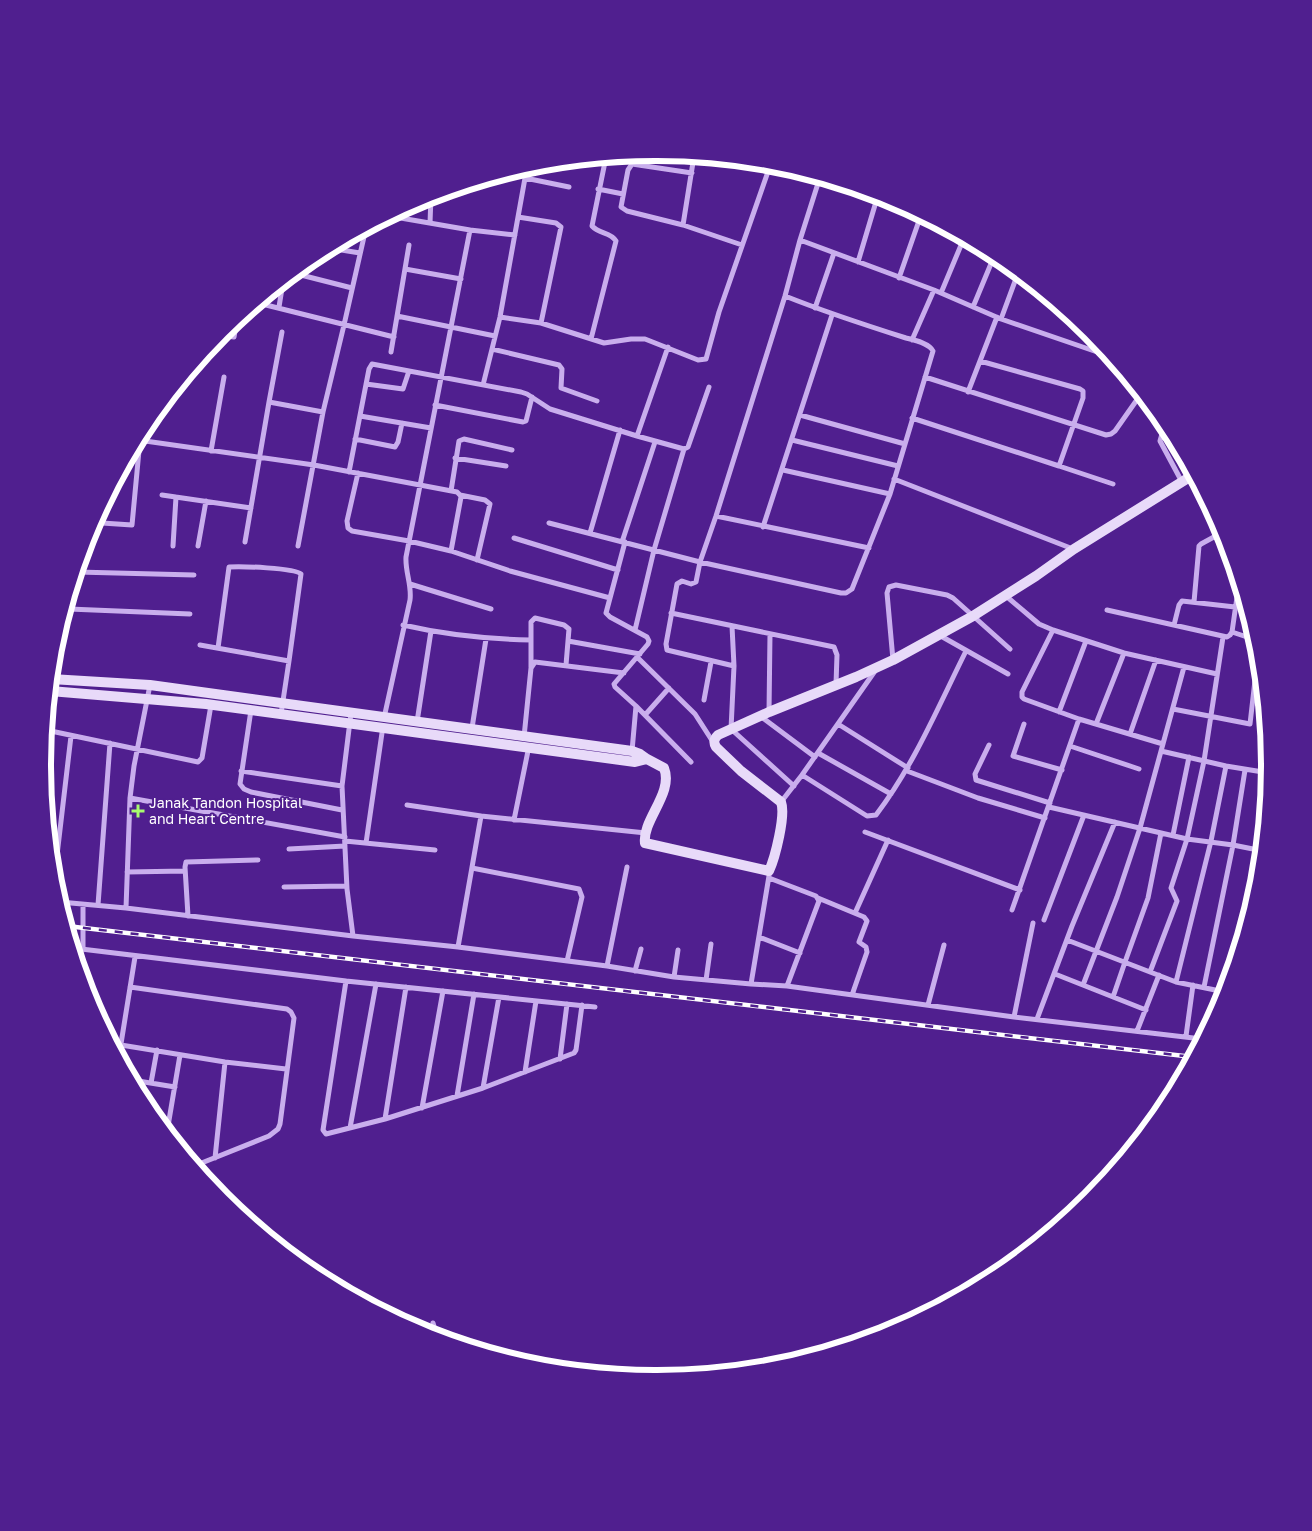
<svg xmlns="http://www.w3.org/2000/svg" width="1312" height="1531" font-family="'Golos Text',sans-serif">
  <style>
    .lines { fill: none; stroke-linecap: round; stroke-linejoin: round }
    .street { stroke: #c9aeed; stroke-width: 5 }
    .secondary { stroke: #e8daf9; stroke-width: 10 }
    .rail-casing { stroke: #fff; stroke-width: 4.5 }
    .rail { stroke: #501f8f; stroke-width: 2.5; stroke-dasharray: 8; stroke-linecap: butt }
    .poi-dot { fill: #a8fb6e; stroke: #501f8f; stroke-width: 2 }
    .labels { text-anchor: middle; stroke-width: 4; stroke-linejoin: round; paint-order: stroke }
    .poi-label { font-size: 14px; fill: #fff; stroke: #501f8f; text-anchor: start }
    .rim { fill: none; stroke: #fff; stroke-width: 6 }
  </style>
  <rect width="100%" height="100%" fill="#501f8f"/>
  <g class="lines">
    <!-- street -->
    <path class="street" d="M692,173L632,164L628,170L621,207L627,211L683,225L742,245
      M525,178L569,187
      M477,182L490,184
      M598,189L623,194
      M389,216L470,230L515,235
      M518,217L556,223L561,227L541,323
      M430,223L431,196
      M683,225L694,156
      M800,240L934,290L1001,319L1106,355L1107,353
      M329,248L360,253
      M858,262L878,195
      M992,262L1017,272
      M405,269L461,279
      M293,273L352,288
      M899,278L921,215
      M941,293L964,238
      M258,303L394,337
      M279,307L283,282
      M973,307L995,254
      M815,308L834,253
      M397,316L495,336
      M500,317L541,323L604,343L631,339H645L698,360L706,359L719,312L771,163
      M1001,319L1018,273
      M219,335L234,337L237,320
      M591,339L616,241C611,232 599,234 592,226L606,157
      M912,340L934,290
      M492,349L559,365L562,369L561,388L597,401
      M391,352L409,245
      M925,377L1106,435L1111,434L1115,431L1141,394
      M366,384L403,389L409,371
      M483,385L500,317L527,167
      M968,392L997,317
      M269,402L282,332
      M435,405L523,422L526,421L532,397
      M800,415L905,444
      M360,416L431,428
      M912,418L1059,466L1083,398V391L1080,389L980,361
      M1169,430L1162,434L1160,441L1182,482
      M637,436L668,347
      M355,439L395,447L398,442L402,423
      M138,440L314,465L457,492L460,495L461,497L451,551
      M792,440L898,466
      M211,451L224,377
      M455,458L506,466
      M1059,466L1113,484
      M783,470L890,494
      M349,472L369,369L372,364L521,392L527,394L550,409L637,436L684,449L688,447L709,387
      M358,473L347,521L348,528L352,531L409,541L451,551L510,571L610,598
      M894,479L1073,549
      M451,491L459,441L464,439L512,450
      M162,495L251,508
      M460,495L485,500L490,504L477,560
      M99,513V520L102,523L132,525L140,440
      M716,516L869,548
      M549,523L700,562L841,593H846L852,589L890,494L933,351C929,343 914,340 906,338C865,325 825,312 785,296
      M763,527L832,315
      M590,533L620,430
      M514,538L618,570
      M245,542L269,402L323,412
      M622,542L655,442
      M625,542L606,613L610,617L647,637L649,641L648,644L614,684L615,687L636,706L691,762
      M173,546L176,497
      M198,546L206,501
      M298,546L323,412L344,325L366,228
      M77,572L194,575
      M410,584L491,609
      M1006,596L1039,624L1053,630L1124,653L1217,674
      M1194,602L1199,546L1201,544L1223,532
      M69,609L190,614
      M1107,610L1227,637L1230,635L1232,632L1239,583
      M671,613L834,647L837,655L836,684
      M63,616L66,615L69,609L73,583
      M403,625C446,635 487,639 531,640
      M1174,625L1179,605L1182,601L1235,607
      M732,626L734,666L731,729L794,786
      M635,630L654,550L684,449
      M1053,630L1022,692V697L1024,699L1079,719L1163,744
      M1232,632L1256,640
      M939,635L1008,674
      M568,641L640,654
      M200,645L289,661L281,714
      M218,648L229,567C240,566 295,568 301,574L289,661
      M637,657L695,714L713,742
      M893,660L887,593L889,587L896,585L947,595L953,598L1010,649
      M734,666L667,650L666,644L677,584L682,581L691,584L696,582L700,562L716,516L785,296L800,240L820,177
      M531,667V622L535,618L564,625L569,629L566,665
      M704,700L711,662
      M1173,709L1250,724L1258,654
      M251,710L240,784L244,789L251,792L342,810
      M769,712L770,634
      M1059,712L1086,641
      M351,713L342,786L347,889L353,936
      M645,715L669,688
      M760,716L815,757
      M384,718L410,600C412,585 405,572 406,557L470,230
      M417,722L431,631
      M838,724L908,768
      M1024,724L1013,756L1062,770
      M1096,724L1124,653
      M472,728L486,639
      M46,730L198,762L202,758L211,705
      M1130,734L1156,660
      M524,737L531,668L535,662L624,673
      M989,745L975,774L976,780L1050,803
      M1070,746L1139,769
      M1268,749L1267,765L1269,772
      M632,751L636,706
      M1161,751L1226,766L1269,773
      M818,753L891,794
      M1245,770L1233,845L1258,850
      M241,771L342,786
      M907,771L978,798L1045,818
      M802,775L867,816L876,815C914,765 938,707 966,651
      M130,798L345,837
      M781,802L802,775L875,671
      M407,805L481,816L646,833
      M1049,807L1187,839L1233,845L1204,987
      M514,820L529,746
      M865,832L1020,890
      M1173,835L1189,757
      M345,841L435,850
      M366,843L383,726
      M289,849L345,846
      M472,868L579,889L582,897L567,961
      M127,872L185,871
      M769,878L816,896L819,901L787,986
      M54,881L71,736
      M284,887L346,886
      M818,898L864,917L867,921L859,942L866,947L867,952L852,995
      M60,902L126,908L353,936L458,947L607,966L674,977L751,984L787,986L1014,1017L1202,1039
      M83,905V950
      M98,905L110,743
      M126,908L130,798L134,766L150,685
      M1012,910L1079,719
      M855,913L888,840
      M188,916L185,867L186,862L258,860
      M1044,920L1084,815
      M1245,927L1267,787
      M759,937L800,953
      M1067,940L1176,982L1225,992
      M458,947L481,816
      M73,948L346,981L595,1007
      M607,966L627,867
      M635,971L641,949
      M1150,972L1177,901L1171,888L1187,839L1204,761L1223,637
      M1055,974L1146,1010
      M674,977L678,950
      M706,980L711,944
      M346,981L323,1130L326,1134L385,1119L483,1088L574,1053L576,1050L582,1005
      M1176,982L1211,841L1226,766
      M751,984L769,876
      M1083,985L1117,897L1140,828L1184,667
      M130,987L287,1009L291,1012L294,1018L280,1124L278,1129L269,1136L194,1166
      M1113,997L1125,962L1148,898L1161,833
      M928,1005L944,945
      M1014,1017L1033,923
      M1037,1019L1072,926L1115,822
      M1137,1031L1159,975
      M1186,1036L1193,985
      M121,1045L225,1062L286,1069
      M119,1056L135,957
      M560,1059L567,1004
      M525,1072L536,1001
      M132,1080L175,1087
      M151,1083L157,1050
      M483,1088L499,997
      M457,1096L474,994
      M422,1108L443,991
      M385,1119L406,987
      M350,1128L376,984
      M167,1132L180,1055
      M215,1158L225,1062
      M433,1323L437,1337"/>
    <!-- secondary -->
    <path class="secondary" d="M51,679L150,685L632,751L640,754L647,759L664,768C674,793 642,820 645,843L769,871C775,858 786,815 781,802L741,771L716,747C713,742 714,739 718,735L769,712L856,677L893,660L973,616L1036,576L1074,549L1193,475
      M50,691L206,704L635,762L647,759"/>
    <!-- rail casing -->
    <g class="rail-casing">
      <path id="rail" d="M67,926L1193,1057"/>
    </g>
    <!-- rail -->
    <use href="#rail" class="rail"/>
  </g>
  <!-- markers -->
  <path class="poi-dot" d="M135.5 803.5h5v5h5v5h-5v5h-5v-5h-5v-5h5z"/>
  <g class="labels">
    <!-- poi labels -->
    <g class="poi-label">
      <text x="149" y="808">Janak Tandon Hospital<tspan x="149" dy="16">and Heart Centre</tspan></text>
    </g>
  </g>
  <!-- crop -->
  <path d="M0 0H1312V1531H0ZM655 161H657A604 604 0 0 1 1261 765V766A604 604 0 0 1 657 1370H655A604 604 0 0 1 51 766V765A604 604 0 0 1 655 161Z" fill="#501f8f" fill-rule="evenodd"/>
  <path class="rim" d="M655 161H657A604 604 0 0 1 1261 765V766A604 604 0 0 1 657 1370H655A604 604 0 0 1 51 766V765A604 604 0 0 1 655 161Z"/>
</svg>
